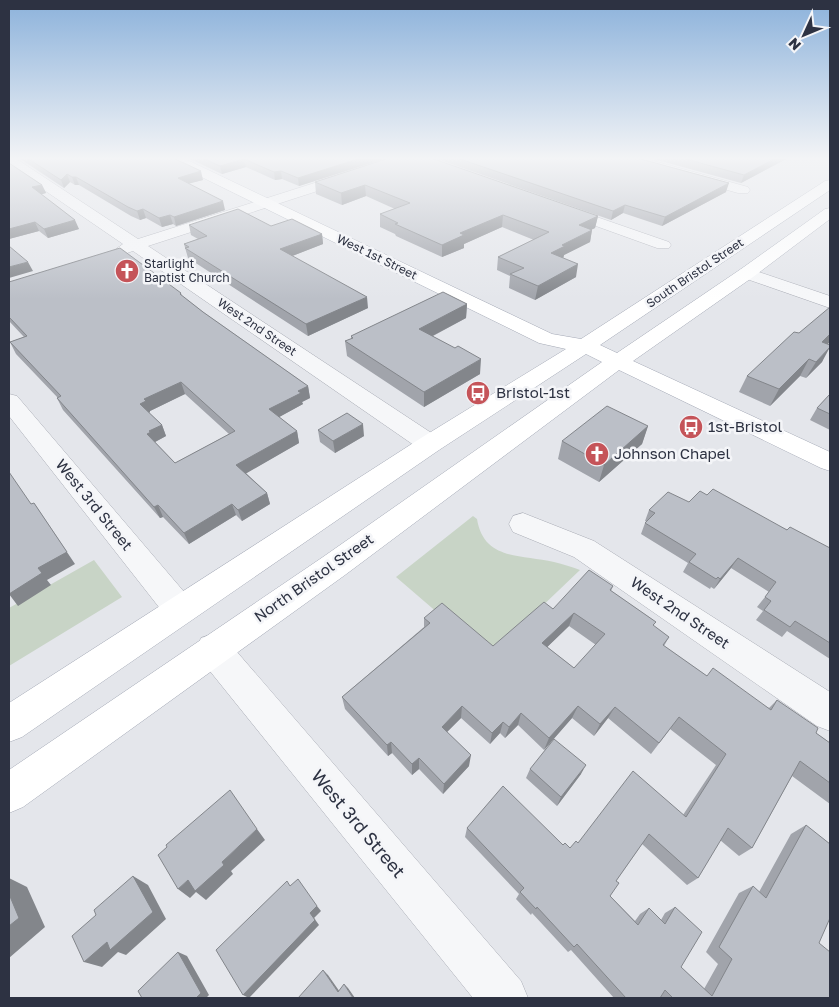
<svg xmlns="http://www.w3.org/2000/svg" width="839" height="1007" font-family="'Golos Text',sans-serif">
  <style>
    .green { fill: #c8d4c6 }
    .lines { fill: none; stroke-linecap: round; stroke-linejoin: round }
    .minor-casing { stroke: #a9acb5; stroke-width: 1 }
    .major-casing { stroke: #a4a9b6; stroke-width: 1 }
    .minor { fill: #f6f7f9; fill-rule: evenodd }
    .major { fill: #fff; fill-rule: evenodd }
    .wall { fill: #a1a4ab; fill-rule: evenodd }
    .shaded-wall { fill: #83868b }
    .building { fill: #bbbfc7; stroke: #83868b; fill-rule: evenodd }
    .labels { text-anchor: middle; stroke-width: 5; stroke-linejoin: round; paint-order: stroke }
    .far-street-label { font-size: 12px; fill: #2d3242; stroke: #f4f5f8 }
    .far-poi-label { font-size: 12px; fill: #2d3242; stroke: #f4f5f8; text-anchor: start }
    .poi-label { font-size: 15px; fill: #2d3242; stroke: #f4f5f8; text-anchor: start }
    .street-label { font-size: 15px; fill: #2d3242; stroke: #f4f5f8 }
    .near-street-label { font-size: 18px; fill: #2d3242; stroke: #f4f5f8 }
  </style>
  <rect width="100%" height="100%" fill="#e4e6eb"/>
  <!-- green -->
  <path class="green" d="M473,516L477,519C484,561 521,554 554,562C563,564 572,567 580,570L489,657L396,577Z
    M94,560L122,597L9,666V608Z"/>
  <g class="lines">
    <!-- minor casing -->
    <g class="minor-casing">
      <path id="minor" d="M9,158H15L138,239L393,158H412L410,161L148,246L439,438L442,444L439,450L430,452L421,450L133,251L124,254L118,253L116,249L123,244L9,166Z
        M622,158H643L748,187L750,190L748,193H738L624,161Z
        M562,205L669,242L671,245L669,248H657L557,212L555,209L557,206Z
        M747,268L830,296V308L741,277L738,273L741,269Z
        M9,394L17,396L191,600L196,610L191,620L180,624L169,620L9,416Z
        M523,513L594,541L830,692V731L817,726L574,557L513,532L509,524L513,516Z
        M213,634L225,638L521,981L528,998H473L201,660L196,649L201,638Z"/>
    </g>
    <!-- major casing -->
    <g class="major-casing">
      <path id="major" d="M167,158H183L552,334L581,339L825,181L830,180V190L600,345L617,353L741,269L825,209L830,208V219L753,277L633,361L830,452V471L821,468L619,370L345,575L23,807L9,813V770L323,557L602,362L586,354L439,450L22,737L9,742V703L421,438L566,349L539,343L169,161Z"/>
    </g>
    <!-- minor -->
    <use href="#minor" class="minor"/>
    <!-- major -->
    <use href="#major" class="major"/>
  </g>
  <!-- wall -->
  <path class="wall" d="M19,158H173L203,180L189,183L225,210L176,226L173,224L162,227L146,218L140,220L131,216L79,185H75L70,182L64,188Z
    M188,158H387L299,186L282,179L275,180L246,167L222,174Z
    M389,158L598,216L595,228L592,229L590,242L564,255L563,258L576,277L535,300L509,288L510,276L497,270L498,257L534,240L502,227L464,244V248L442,257L396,236L395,234L380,227V214L395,209L366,196L342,205L316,194L315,182Z
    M434,158H637L726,192L662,226L623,213L611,220Z
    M650,158H788L741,183Z
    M9,163L42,185L46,193L41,194L79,229L48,238L39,231L9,239Z
    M189,225L271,226L322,234L323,244L292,256L368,308L308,336L188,258L184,244L198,239L191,235Z
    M9,282L181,293L182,296L203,312L308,386L310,398L302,402L303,404L279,417L297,431L299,443L246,473L267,493L270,504L242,521L236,515L189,544L163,517L160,518L63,410L57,398H58L16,354L10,342L24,337L9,321ZM185,394L229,434L175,463L155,442L166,436L162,425L149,413L150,412V411Z
    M467,304L466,318L433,336L480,374L424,407L347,356L345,341L351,339V336Z
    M828,344L822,362L806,378L800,376L770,406L739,392L747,376Z
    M830,394V430L810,420L817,408Z
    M648,426L642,444L599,482L558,459L562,441Z
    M318,430L364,436L335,453L320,442Z
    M707,495L830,548V659L787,631L782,637L756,620L763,611L757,607L769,592L731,568L714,589L711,587L710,589L683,572L688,563L641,534L645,523L647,522L645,521L649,510L689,502Z
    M613,586L611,591L656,622L653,626L669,637L664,646L707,676L769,708L777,700L816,733L830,743V804L792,776L752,848L739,856L720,840L698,878L687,885L642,844L616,881L610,896L635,921L640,914L649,908L661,920L665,913L675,907L681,967L704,989L718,964L706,952L739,893L753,886L759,892L791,834L806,825L819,943L830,998H614L571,950L568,952L532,913L531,915L516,899L519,894L465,837L467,828L563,845L570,848L578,843L683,815L716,765L670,729L651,754L608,718L594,736L572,718L544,750L518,725L505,738L500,733L490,744L461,718L447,732L469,766L443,794L419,769L412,775L392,753L388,756L345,709L342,697L424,627V618L493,646L553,609ZM569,626L596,645L574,668L547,647Z
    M530,769L581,774L557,806L526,778Z"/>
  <!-- shaded-wall -->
  <path class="shaded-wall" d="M361,158H387L299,186L298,178Z
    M776,158H788L741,183L744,175Z
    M244,159L246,167L222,174L220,166Z
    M201,171L203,180L180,186L178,178Z
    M281,171L282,179L275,180L274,172Z
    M67,174L70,182L64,188L61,180Z
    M72,177H76L79,185H75Z
    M729,183L726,192L662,226L665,217Z
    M42,185L46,193L36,196L32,187Z
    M365,185L366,196L342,205L341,193Z
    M223,201L225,210L176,226L174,217Z
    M625,205L623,213L611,220L613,211Z
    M143,209L146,218L140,220L137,211Z
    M170,215L173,224L162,227L159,218Z
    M503,215L502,227L464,244V248L442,257V245L460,233Z
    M598,216L595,228L577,237L579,225Z
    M75,220L79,229L48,238L44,229Z
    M35,222L39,231L9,239V229Z
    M592,230L590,242L564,255L563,259L551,253L562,245Z
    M322,234L323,244L282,260L280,249Z
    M28,262L33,271L9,278V267Z
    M578,264L576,277L535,300L538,286Z
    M367,297L368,308L308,336L306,324Z
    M467,304L466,318L419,343V329Z
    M830,334V342L813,358L822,342Z
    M830,347L822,362L806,378L816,362Z
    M481,359L480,374L424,407V392Z
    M809,359L800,376L770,406L779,389Z
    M181,382L185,394L150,411V412L145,415L140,404L144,399Z
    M308,386L310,398L302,402L303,404L272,421L269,409L298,391Z
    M363,424L364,436L335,453L333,441Z
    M162,425L166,436L155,442L147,434L149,431Z
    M648,426L642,444L599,482L604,465Z
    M297,431L299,443L240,477L236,465Z
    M267,493L270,504L242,521L238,510Z
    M34,503L75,564L47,580L51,585L18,606L9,594L38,568Z
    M232,504L236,515L189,544L184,533Z
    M158,505L163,517L160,518L154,507Z
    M738,558L731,568L714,589L720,579Z
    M574,613L569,626L538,656L542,643Z
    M462,706L461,718L441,738L442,727Z
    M578,706L572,718L544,750L549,738Z
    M615,707L608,718L594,736L600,724Z
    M521,713L518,725L505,738L509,727Z
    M503,722L500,733L490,744L492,733Z
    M391,742L392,753L388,756L387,745Z
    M471,755L469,766L443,794L444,784Z
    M419,758V769L412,775V764Z
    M586,765L581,774L557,806L561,797Z
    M257,829L265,840L231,871L233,874L206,900L196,892L190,898L178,889L188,880L222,862Z
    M133,876L148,885L166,919L126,955L118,952L102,967L84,962Z
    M9,878L27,887L45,927L9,958Z
    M317,906L321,911L314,918L319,925L249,998L243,995L310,913Z
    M178,952L187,956L209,995L206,998H196Z
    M323,970L328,975L342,995L338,992Z
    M344,984L348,988L355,998H353Z"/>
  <!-- building -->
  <path class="building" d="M27,158H173L201,171L178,178L223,201L174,217L170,215L159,218L143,209L137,211L128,207L76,177H72L67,174L61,180Z
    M202,158H361L298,178L281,171L274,172L244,159L220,166Z
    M389,158H431L598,216L579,225L592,230L562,245L565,246L551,253L578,264L538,286L510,274L524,268L498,257L549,232L503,215L460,233L464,235L442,245L395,224L398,223L380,214L410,203L365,185L341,193L315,182Z
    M457,158H637L729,183L665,217L625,205L613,211Z
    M682,158H776L744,175Z
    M9,163L42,185L32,187L75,220L44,229L35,222L9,229Z
    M238,209L271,226L292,219L322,234L280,249L367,297L306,324L185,248L189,247L184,244L207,236L189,225Z
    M9,246L28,262L9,267Z
    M120,248L181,293L180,294L203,312L308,386L298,391L301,393L269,409L297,431L236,465L267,493L238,510L232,504L184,533L158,505L154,507L57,398L61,396L10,342L27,336L9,317V282ZM181,382L235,431L175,463L147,434L151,432L149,431L162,425L140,404L146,401L144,399Z
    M443,292L467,304L419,329L455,348L458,346L481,359L424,392L345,341L353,338L351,336Z
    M830,307V334L822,342L830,345V347L816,362L809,359L779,389L747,376L794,332L799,333Z
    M830,394V414L817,408Z
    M607,406L648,426L604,465L562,441Z
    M347,413L363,424L333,441L318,430Z
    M9,472L31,504L34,503L67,552L38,568L42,573L9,594Z
    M713,489L787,530L790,527L830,548V643L795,621L790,627L764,610L771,601L765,597L776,582L738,558L720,579L718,577L716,579L689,562L696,554L645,523L655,513L649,510L668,492L689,502L700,491L707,495Z
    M589,570L613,586L610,590L656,622L653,625L669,637L663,645L707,676L713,668L771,710L777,700L818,728L816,733L830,743V783L800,761L752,848L728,828L698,878L649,834L616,881L619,883L610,896L638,925L649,908L665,924L675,907L702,932L681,967L712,996L732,959L719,947L753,886L766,898L806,825L830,844V918L819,943L830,952V998H673L665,990L660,998H626L577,944L574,947L537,907L536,909L520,892L524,888L467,828L503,786L563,845L565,843L570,848L576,841L578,843L633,771L686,817L726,754L679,717L659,743L615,707L600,724L578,706L549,738L521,713L509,727L503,722L492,733L462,706L442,727L471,755L444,784L419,758L412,764L391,742L387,745L342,697L430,623L424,618L442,603L493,646L544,602L553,609ZM574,613L605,634L574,668L542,643Z
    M554,739L586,765L561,797L530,769Z
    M230,790L257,829L222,862L224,865L195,891L188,880L178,889L158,855L167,847L166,845Z
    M133,876L153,912L110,950L107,942L84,962L72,936L96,915L94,910Z
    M298,879L317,906L310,913L315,920L243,995L216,950L287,881L290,886Z
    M9,894L19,918L9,926Z
    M178,952L201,993L196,998H142L138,991Z
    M323,970L338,992L344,984L353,998H298Z"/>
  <!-- sky -->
  <linearGradient id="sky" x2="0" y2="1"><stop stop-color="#8cb2db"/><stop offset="0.53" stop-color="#f3f4f6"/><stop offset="1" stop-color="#f3f4f6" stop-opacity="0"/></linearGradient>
  <rect width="839" height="299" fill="url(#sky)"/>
  <!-- icons -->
  <defs>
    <g id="church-disc" transform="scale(1.25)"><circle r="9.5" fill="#c55459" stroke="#f4f5f8"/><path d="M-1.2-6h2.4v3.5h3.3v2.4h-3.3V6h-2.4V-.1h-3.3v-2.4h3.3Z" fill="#fff"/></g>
    <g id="bus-disc" transform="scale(1.25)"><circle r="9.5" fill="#c55459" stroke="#f4f5f8"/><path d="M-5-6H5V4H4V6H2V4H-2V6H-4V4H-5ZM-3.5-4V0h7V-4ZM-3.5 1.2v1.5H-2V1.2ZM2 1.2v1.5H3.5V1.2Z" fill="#fff"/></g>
  </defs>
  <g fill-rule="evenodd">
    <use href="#church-disc" x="127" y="271"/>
    <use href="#bus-disc" x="478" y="393"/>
    <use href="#bus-disc" x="691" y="427"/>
    <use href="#church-disc" x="597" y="454"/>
  </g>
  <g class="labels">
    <!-- far-street labels -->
    <g class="far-street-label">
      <text transform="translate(377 257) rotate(26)" y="4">West 1st Street</text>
      <text transform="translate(695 273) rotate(-34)" y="4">South Bristol Street</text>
      <text transform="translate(257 327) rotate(34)" y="4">West 2nd Street</text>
    </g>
    <!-- far-poi labels -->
    <g class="far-poi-label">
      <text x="144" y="268">Starlight<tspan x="144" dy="14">Baptist Church</tspan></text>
    </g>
    <!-- poi labels -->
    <g class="poi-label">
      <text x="496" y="398">Bristol-1st</text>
      <text x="708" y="432">1st-Bristol</text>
      <text x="614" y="459">Johnson Chapel</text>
    </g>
    <!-- street labels -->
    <g class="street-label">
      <text transform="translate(94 505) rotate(51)" y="5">West 3rd Street</text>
      <text transform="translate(314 578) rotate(-35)" y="5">North Bristol Street</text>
      <text transform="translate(680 613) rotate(34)" y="5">West 2nd Street</text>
    </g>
    <!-- near-street labels -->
    <g class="near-street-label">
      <text transform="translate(358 824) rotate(50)" y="6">West 3rd Street</text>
    </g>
  </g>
  <!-- border -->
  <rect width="839" height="1007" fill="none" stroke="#2d3242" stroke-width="20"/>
  <!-- north arrow -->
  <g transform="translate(804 35) rotate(226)" stroke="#f4f5f8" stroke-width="4" paint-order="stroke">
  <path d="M0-4L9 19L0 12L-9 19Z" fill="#2d3242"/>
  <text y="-8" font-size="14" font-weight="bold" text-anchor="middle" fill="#2d3242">N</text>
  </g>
</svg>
